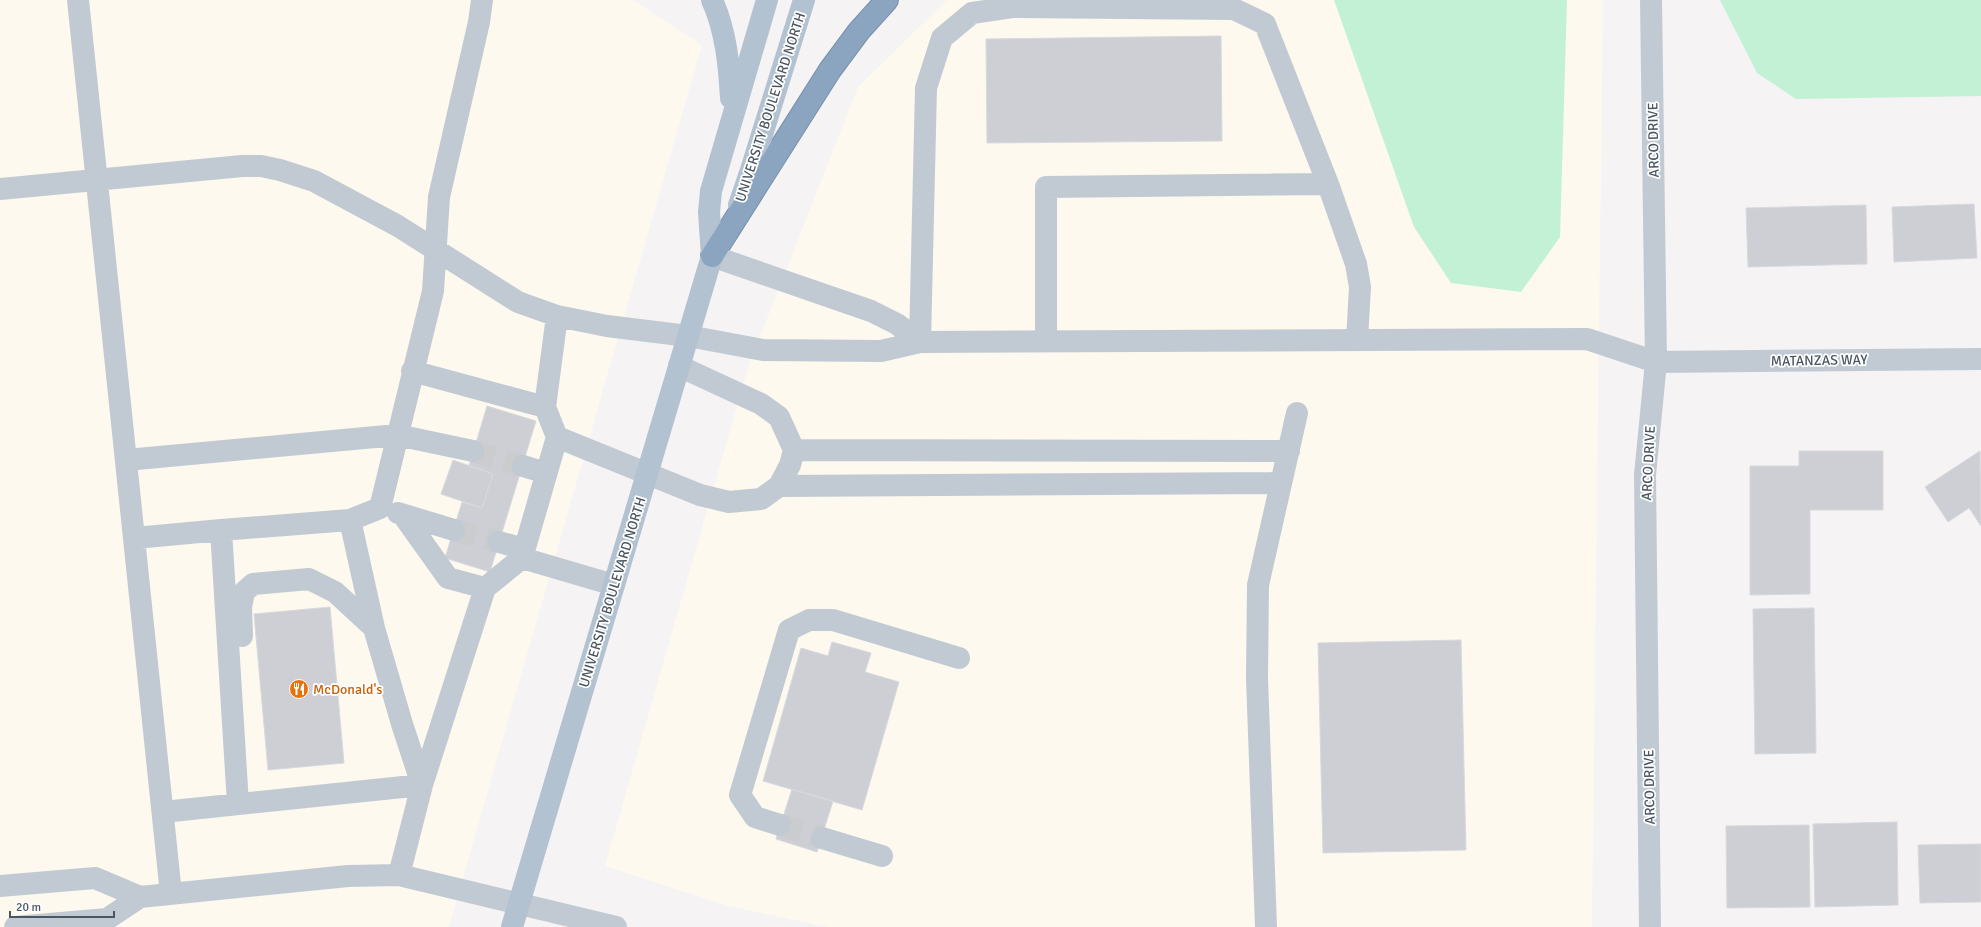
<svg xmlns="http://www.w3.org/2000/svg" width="1981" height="927" font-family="Signika,sans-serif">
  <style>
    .commercial { fill: #fdf9ef }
    .green { fill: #c3f1d5 }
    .building { fill: #cdcfd5; stroke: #d7d9de }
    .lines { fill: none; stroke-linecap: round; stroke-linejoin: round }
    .minor-tunnel { stroke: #caccce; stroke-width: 22; stroke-dasharray: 22 11; stroke-linecap: butt }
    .highway-casing { stroke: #7690ad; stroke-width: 24 }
    .minor { stroke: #c1cad2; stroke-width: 22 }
    .major { stroke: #b3c2d1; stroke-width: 22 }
    .highway { stroke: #8ba5c1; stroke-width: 22 }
    .labels { text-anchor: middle; stroke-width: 3.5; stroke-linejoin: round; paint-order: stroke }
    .street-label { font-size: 14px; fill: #4a5661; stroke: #fff }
    .food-label { font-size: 14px; fill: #c56008; stroke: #fff; text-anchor: start }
  </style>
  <rect width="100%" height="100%" fill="#f5f3f3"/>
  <!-- commercial -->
  <path class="commercial" d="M0,0H633L702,45L449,927H0Z
    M947,0H1603L1592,927H828L728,906L605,866L748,367L858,87Z"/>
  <!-- green -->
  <path class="green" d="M1334,0H1567L1560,237L1521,292L1451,283L1414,227Z
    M1720,0H1981V96L1796,99L1757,73Z"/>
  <!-- building -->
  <path class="building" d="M1221,36L1222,141L987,143L986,39Z
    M1974,204L1977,258L1894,262L1892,207Z
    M1866,205L1867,264L1748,267L1746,208Z
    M487,406L536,421L490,572L445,558L462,502L482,508L493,474L469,466Z
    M1799,451H1883V510H1810V594L1750,595V466H1799Z
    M1980,451L1981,526L1969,508L1948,522L1925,487Z
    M453,460L493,474L482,508L441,494Z
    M330,607L344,763L268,770L254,614Z
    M1814,608L1816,753L1755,754L1753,609Z
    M1461,640L1466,850L1323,853L1318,643Z
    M832,642L871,653L865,672L899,682L862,810L763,781L801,648L828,656Z
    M792,789L833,801L817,852L776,839Z
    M1897,822L1898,905L1815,907L1813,824Z
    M1809,825L1810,907L1727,908L1726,826Z
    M1981,844V902L1920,903L1918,845Z"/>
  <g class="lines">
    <!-- minor-tunnel -->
    <path class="minor-tunnel" d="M473,451L523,466
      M454,530L499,542
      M780,825L822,838"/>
    <!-- highway casing -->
    <g class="highway-casing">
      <path id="highway" d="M712,256L830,70L859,31L887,0"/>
    </g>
    <!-- minor -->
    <path class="minor" d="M78,0L171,894
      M0,189L242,166H261L280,170L314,181L398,226L518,302L557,316L607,326L688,336L763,350L881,351L920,342L1587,339L1656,362L1981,359
      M712,256L871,311L897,324L920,342
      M1046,341V187L1328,184
      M920,342L926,88L942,38L972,13L1012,7L1234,9L1265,24L1328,184L1356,264L1360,287L1357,340
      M412,371L545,407
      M557,437L700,495L729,502L761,499L779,486L790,465L794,450L779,417L761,404L679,366
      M794,450L1289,451
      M126,460L397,435L473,451
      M523,466L546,473
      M779,486L1281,483
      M398,513L454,530
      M403,515L448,578L485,588
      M135,538L221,530
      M499,542L524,549
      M522,558L614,585
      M242,636L241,607L244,592L253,584L309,579L335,592L374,628
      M238,804L221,530L350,520L380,508L433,291L439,197L479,22L482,0
      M163,812L422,785L402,724L374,628L350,520
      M780,825L755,817L740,795L789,630L809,620H833L959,658
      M822,838L882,856
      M399,875L422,785L485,588L522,558L557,437L545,407L557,316
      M0,886L95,878L140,897
      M15,927L107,919L140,897L348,876L399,875L616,927
      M1266,927L1257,678L1258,585L1297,413
      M1650,927L1645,475L1656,362L1651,0"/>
    <!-- major -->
    <path class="major" d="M712,0C726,31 729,64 731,98
      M739,205L751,170L804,0
      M712,256L709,212L711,191L767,0
      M512,927L712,256L722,239"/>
    <!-- highway -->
    <use href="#highway" class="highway"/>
  </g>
  <!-- icons -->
  <defs>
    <g id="restaurant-disc" transform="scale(1)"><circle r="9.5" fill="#e8710a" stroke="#fff"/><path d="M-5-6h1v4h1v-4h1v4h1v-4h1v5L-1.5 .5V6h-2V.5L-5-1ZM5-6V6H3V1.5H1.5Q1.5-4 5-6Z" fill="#fff"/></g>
  </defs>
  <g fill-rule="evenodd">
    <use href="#restaurant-disc" x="299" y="689"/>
  </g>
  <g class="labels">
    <!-- street labels -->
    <g class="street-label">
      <text transform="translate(770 107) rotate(-72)" y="5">UNIVERSITY BOULEVARD NORTH</text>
      <text transform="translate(1653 140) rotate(-91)" y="5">ARCO DRIVE</text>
      <text transform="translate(1819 360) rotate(-1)" y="5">MATANZAS WAY</text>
      <text transform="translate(1648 463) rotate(-87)" y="5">ARCO DRIVE</text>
      <text transform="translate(612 592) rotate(-73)" y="5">UNIVERSITY BOULEVARD NORTH</text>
      <text transform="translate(1649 787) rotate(-91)" y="5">ARCO DRIVE</text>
    </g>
    <!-- food labels -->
    <g class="food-label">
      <text x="313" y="694">McDonald's</text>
    </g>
  </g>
  <!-- scale -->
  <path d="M10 911v6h104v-6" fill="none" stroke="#4a5661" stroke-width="2"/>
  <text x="16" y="911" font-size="12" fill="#4a5661" stroke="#ffffff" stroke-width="3" paint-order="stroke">20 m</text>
</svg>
